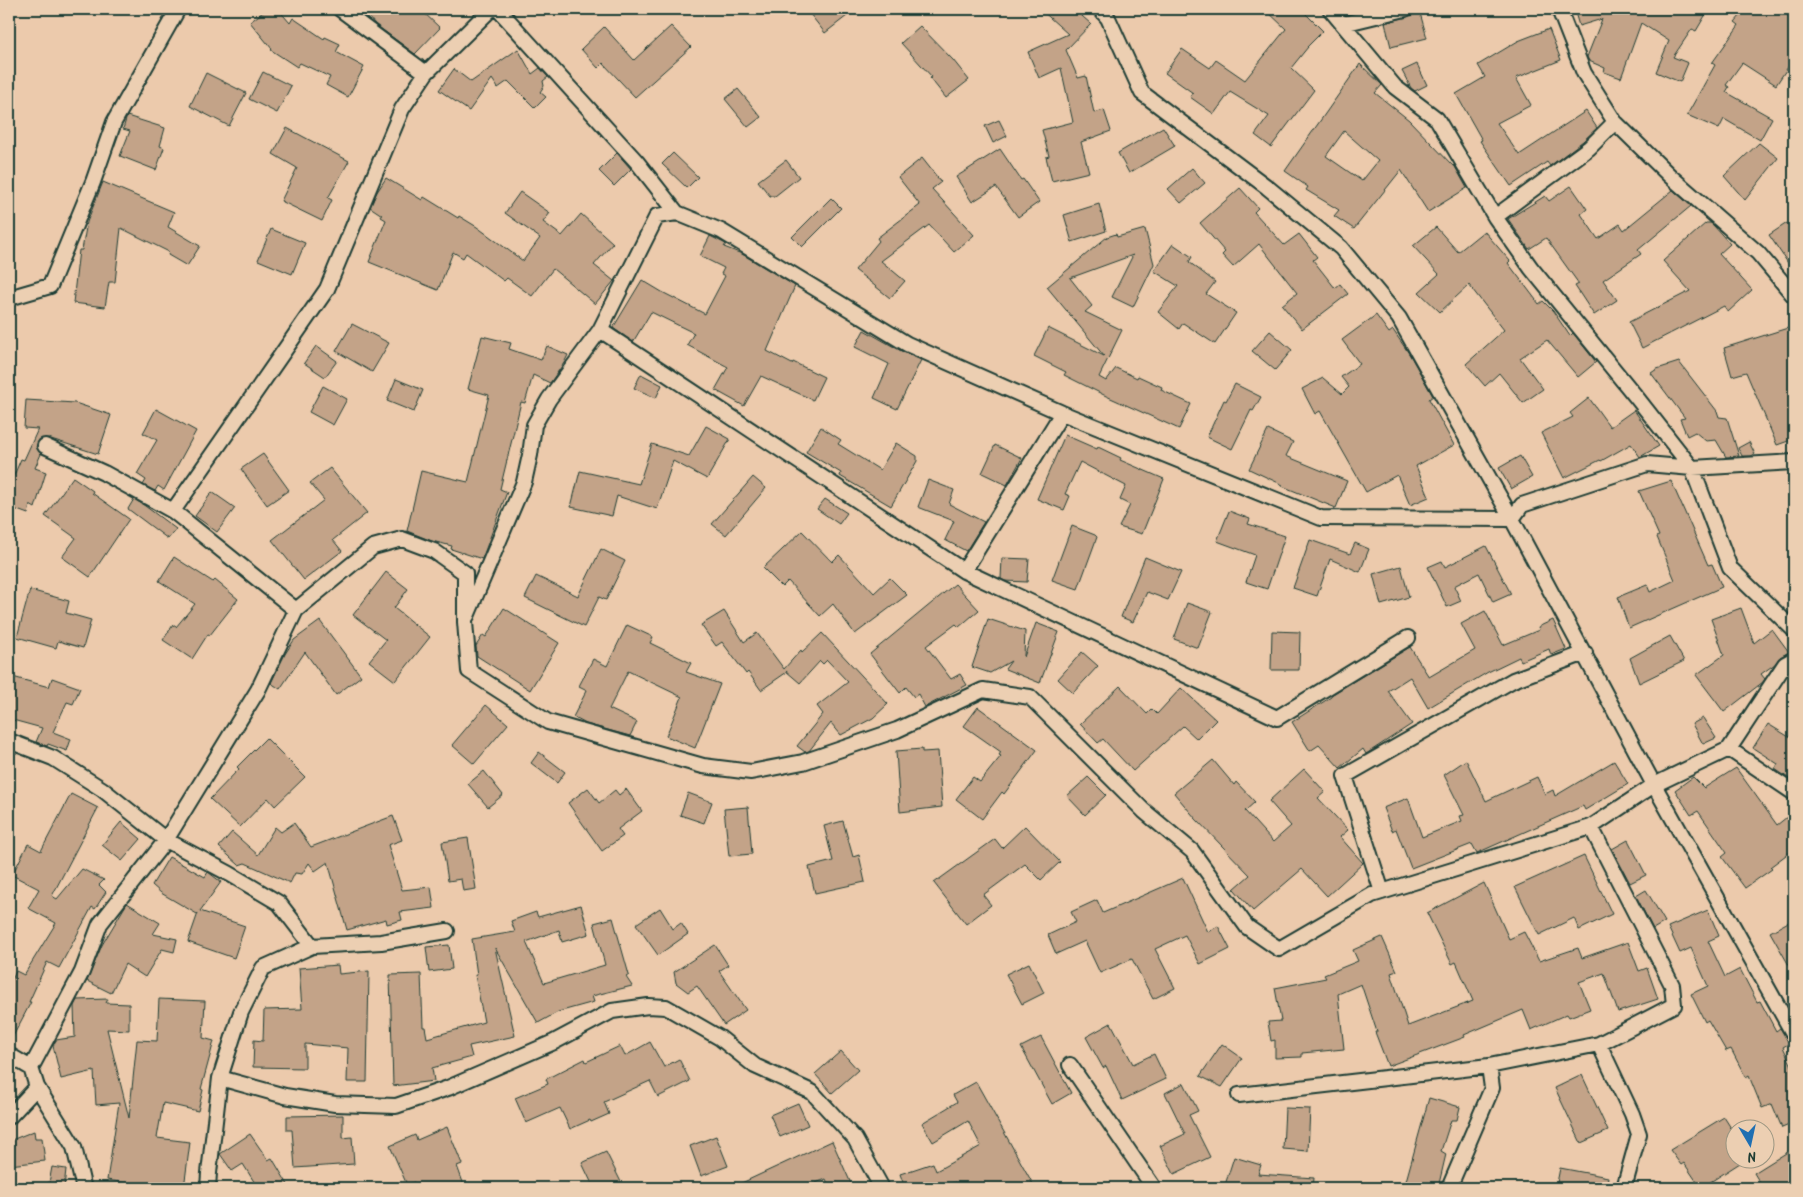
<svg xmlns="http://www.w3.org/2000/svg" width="1803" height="1197" font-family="Kalam,sans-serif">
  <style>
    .building { fill: #c3a388; stroke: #1f3d34; fill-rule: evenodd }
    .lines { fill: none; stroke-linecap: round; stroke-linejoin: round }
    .street-casing { stroke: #1f3d34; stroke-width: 18 }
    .street { stroke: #eccfb2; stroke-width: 14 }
  </style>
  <rect width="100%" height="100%" fill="#eccaac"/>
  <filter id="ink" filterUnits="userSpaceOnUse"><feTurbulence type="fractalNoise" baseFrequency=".02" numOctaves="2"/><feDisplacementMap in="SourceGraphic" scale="10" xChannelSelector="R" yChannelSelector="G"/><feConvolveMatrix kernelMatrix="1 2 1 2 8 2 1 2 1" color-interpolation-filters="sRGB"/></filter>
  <g filter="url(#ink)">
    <!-- building -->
    <path class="building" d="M267,9H278L290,23L293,18L324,39L325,37L340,44L336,52L364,67L348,97L326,85L330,77L300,63L297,67L271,50L272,49L250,22Z
      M361,9H420L440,28L415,54L376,25Z
      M806,9H856L825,33Z
      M1040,9H1074L1091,24L1066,50L1078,78L1086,76L1094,113L1104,110L1111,131L1081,142L1089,172L1052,181L1046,157L1049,156L1042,130L1073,122L1061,68L1039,78L1028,52L1068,34Z
      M1265,9H1301L1323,31L1307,47H1308L1291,68L1314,90L1271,147L1255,135L1269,116L1230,92L1214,114L1190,97L1193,93L1165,73L1182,49L1210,68L1216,60L1245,80L1286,29Z
      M1574,9H1709L1696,31L1692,29L1673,57L1688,63L1680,82L1656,72L1669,41L1641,23L1621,78L1604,72L1605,68L1589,61L1587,57L1602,19L1579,26Z
      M1746,9H1777L1794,19V58L1776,85L1742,63L1726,85L1729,87L1726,92L1772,118L1760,140L1724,119L1719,129L1687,115L1715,65L1712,63L1739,25L1735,22Z
      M1420,13L1427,38L1391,47L1385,23Z
      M671,26L691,47L635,97L603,63L598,68L581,49L604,27L634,60Z
      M920,26L953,60L969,80L946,98L930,78L932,77L901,43Z
      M1549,29L1561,60L1516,78L1531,105L1497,123L1519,155L1586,111L1597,128L1583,141L1550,166L1547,162L1511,186L1480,141L1482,140L1456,94L1485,77L1478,65L1518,41Z
      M518,49L532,74L540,68L548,77L543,81L544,86L540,92L546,97L535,108L508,81L498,88L492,79L469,111L439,90L454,69L471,82Z
      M1360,64L1382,85L1375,93L1409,120L1453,166L1454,165L1467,188L1428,212L1401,170L1354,229L1334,216L1339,210L1306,190L1308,187L1285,171ZM1344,131L1378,161L1362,181L1326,156Z
      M1417,64L1427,85L1415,91L1411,88L1402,71Z
      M263,72L291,86L277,113L249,99Z
      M206,73L246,93L229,126L190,106Z
      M738,89L761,117L748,127L725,99Z
      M127,116L165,128L160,146L164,148L156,170L120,156L130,131L123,129Z
      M999,120L1007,136L993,143L985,126Z
      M1163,127L1175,146L1129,173L1118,153Z
      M287,128L349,161L328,198L332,200L322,221L281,201L297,168L273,154Z
      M1759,143L1778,158L1745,200L1724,176Z
      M1000,149L1021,180L1023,179L1039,202L1018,217L996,187L972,202L956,177Z
      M617,153L631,169L614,186L599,171Z
      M673,153L698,177L687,188L662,164Z
      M922,158L941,182L932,189L974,235L954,252L929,225L881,261L905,281L890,298L855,270L879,241L877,238L920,205L898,177Z
      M786,160L799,177L775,196H770L758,181Z
      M1192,168L1205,183L1181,203L1168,189Z
      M386,178L422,200L424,197L458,218L459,216L477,227L523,261L540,238L505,213L520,192L550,213L543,222L562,236L581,214L613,243L594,265L614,281L595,304L553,269L532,296L507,278L504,281L466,253L463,258L453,252L438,290L369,262L386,220L381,217L382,215L370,207L377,192Z
      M103,182L174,212L168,227L200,246L187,266L168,255L169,252L121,228L115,282H109L105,307L73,303L79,250H82L87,222Z
      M1571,186L1587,209L1581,214L1598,239L1620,224L1624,230L1673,190L1691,206L1638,250L1641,254L1603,280L1617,300L1594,315L1575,286L1579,284L1546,238L1529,249L1508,219L1545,196L1549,201Z
      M1240,188L1258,208L1254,212L1284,245L1299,234L1317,257L1313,260L1335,288L1340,284L1348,294L1302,329L1282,305L1297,293L1259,244L1233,267L1222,255L1225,252L1200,223Z
      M831,198L841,208L802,247L792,237Z
      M1099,204L1106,231L1072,242L1064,215Z
      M1706,223H1711L1714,226L1730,244L1719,254L1752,290L1728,312L1724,306L1642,348L1629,322L1690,291L1663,261Z
      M1787,223L1794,233V272L1769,235Z
      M1436,227L1458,252L1484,231L1510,261L1508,263L1539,304L1543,301L1553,311L1570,336L1573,333L1596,362L1578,377L1547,340L1520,358L1543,389L1523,403L1499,373L1485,386L1466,364L1504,330L1469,285L1440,312L1419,292L1439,274L1413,246Z
      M271,229L305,243L292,274L258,260Z
      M1145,229L1154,264L1133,307L1112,297L1133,255L1070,278L1092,306L1085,312L1122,330L1099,377L1106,381L1116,368L1137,378L1138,376L1162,387L1161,390L1191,404L1179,429L1104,395L1064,375L1066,372L1034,356L1048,328L1104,356L1047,287L1107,237L1116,234L1117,237Z
      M710,236L726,244L724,247L742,254L795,286L767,351L792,364L793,362L824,377L813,400L761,376L744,406L715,390L728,367L687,345L694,333L651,312L633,342L613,328L642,280L662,292L705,314L725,276L721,274L724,268L700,256Z
      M1173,244L1192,257L1189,262L1215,282L1206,294L1236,313L1215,344L1183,323L1179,329L1158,312L1178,286L1154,271Z
      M1376,315L1389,333L1393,330L1410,355L1433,396L1429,399L1454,445L1416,466L1429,497L1410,505L1397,475L1366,492L1320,411L1315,414L1302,389L1323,378L1342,394L1349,387L1341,377L1360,364L1342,340Z
      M352,324L389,343L372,372L336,351Z
      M1791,327L1794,333V439L1777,445L1746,372L1732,376L1724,348Z
      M864,330L903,352L921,360L897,409L874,398L889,364L855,347Z
      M1270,331L1292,350L1275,370L1252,351Z
      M482,336L511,343L509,349L541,360L547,346L568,355L564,363L550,383L533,375L525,403L521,402L500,489L507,492L482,559L451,549L452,546L432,541L407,531L421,471L468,482L489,395L468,389Z
      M316,346L337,361L325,377L304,363Z
      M1679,362L1717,411L1719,417L1727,418L1739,456L1726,457L1716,440L1706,441L1695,432L1687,436L1680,419L1685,418L1651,373L1657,369Z
      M641,374L662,385L656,398L634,388Z
      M396,379L423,390L414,412L387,401Z
      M1235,384L1261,397L1253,411L1251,410L1232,449L1207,437L1224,400L1226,401Z
      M323,386L347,399L333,425L309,412Z
      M1589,398L1610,427L1634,410L1659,446L1640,457L1631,444L1601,461L1600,460L1564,478L1541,433L1573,417L1570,413Z
      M26,400L75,403L111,415L98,454L48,438L40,439L36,447L41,454L35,468L46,472L35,508L30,505L28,514L9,507V487L21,459L24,460L38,429L24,428Z
      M156,409L196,431L164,490L158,486L155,491L143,485L146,480L137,474L157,440L143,433Z
      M706,426L730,439L707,479L673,461L657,509L617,496L612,516L571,507L580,471L639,484L652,444L689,456Z
      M821,427L841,440L838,444L880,470L896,443L917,456V461L891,506L840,476L841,473L806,452Z
      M1268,430L1293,442L1286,456L1347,481L1336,508L1282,486L1283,485L1249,469Z
      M1065,435L1097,449L1098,447L1121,458L1120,460L1164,479L1142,534L1119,527L1130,505L1120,500L1126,486L1080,462L1065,494L1070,496L1064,510L1037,499Z
      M1749,442L1755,454L1751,456H1742L1738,448Z
      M995,445L1022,458L1007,485L982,473Z
      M263,454L289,490L267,505L241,469Z
      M1520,456L1532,477L1511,489L1499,468Z
      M330,468L367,513L333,540L342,551L304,580L272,540L324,500L310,483Z
      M73,477L93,491L92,493L129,519L90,577L62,557L76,538L45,516Z
      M753,477L766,488L726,535L712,524Z
      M928,480L954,490L949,504L984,522L966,551L945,540L954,521L918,507Z
      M1671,481L1708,565L1712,564L1722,587L1629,628L1618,597L1647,585L1650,592L1675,580L1657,537L1659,536L1639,491Z
      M212,492L235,508L217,532L195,516Z
      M134,499L145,506L176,529L168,539L128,509Z
      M825,499L847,513L839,524L817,509Z
      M1229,511L1250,519L1248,524L1285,536L1267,589L1246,582L1255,555L1217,541Z
      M1072,526L1095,535L1097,537L1078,589L1052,580Z
      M802,531L832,562L839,555L874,593L890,578L907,595L855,634L833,604L820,616L788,581L782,587L763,568Z
      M1310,540L1350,554L1355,543L1369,549L1360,572L1330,559L1317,596L1293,588Z
      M1486,546L1511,594L1493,602L1479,573L1454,586L1461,601L1447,607L1428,567L1442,561L1445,567Z
      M601,549L625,561L606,600L599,597L584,627L525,598L536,576L578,596Z
      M174,557L213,582L215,580L238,599L210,635L208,634L192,659L163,640L173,625L176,627L195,604L159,581Z
      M1145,557L1181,572L1168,600L1147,592L1133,622L1121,617Z
      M1002,558L1029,559L1027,582L1005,581L1001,579Z
      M1401,566L1409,597L1381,605L1373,574Z
      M386,572L408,589L394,608L430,637L395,681L369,661L386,640L353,615Z
      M955,584L979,610L959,627L956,624L926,646L951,679L960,674L967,685L925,707L918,694L914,697L906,687L900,693L870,654Z
      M30,590L69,601L66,613L91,620L83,648L58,641L56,648L17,637Z
      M1187,603L1212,612L1198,648L1174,639Z
      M504,608L559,643L530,690L477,656L476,646L483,635L486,637Z
      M1741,608L1754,643L1772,629L1789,652L1780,657L1775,664L1761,674L1765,679L1763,682L1724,712L1696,675L1724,655L1711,619Z
      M724,611L744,642L757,633L784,669L801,650L802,652L822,633L888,704L873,718L841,735L831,723L809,751L805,752L797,746L823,714L817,706L848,682L827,660L823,664L820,661L800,683L786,671L787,672L761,690L748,672L746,674L722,642L716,646L701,625Z
      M1485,611L1503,645L1539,630L1538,627L1553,620L1566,649L1551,655L1549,649L1521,661L1519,657L1488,672L1428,708L1410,677L1388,691L1412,724L1366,754L1363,749L1340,768L1319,745L1310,751L1292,722L1331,697V695L1410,647L1429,677L1475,650L1461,624Z
      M988,619L1025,631L1024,657L1036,623L1059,632L1040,683L1005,669L1011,661L990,673L972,667Z
      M320,621L361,676L336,695L305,652L280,689L271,683L285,654L294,640Z
      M627,625L653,637L650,643L691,663L686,672L720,684L695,748L666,736L682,697L628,671L609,709L637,722L630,736L586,724L573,717L587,690L579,686L593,659L607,666Z
      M1272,631L1300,632L1299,670H1271Z
      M1670,636L1684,661L1639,683L1630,658Z
      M1082,652L1098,666L1073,693L1058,679Z
      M9,676L49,687L52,678L80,688L73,704L67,702L53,732L71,739L67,751L48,744L47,746L36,742L42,728L9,719Z
      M1120,686L1147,714L1152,709L1157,714L1181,688L1216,720L1197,739L1183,726L1133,771L1103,739L1098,743L1080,724Z
      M486,705L508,724L474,764L452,745Z
      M978,707L1037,750L1004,794L1002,792L982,819L956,799L973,777L980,782L1001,756L999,755L1001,752L964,726Z
      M1703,718L1716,738L1703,744L1692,724Z
      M1768,724L1794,740V782L1775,769L1778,764L1753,748Z
      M266,738L305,777L275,806L268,798L240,827L210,799L239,769L237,767Z
      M922,749V752L938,751L942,807L900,812L896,751Z
      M539,752L565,772L557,783L531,763Z
      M1213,760L1234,785L1236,782L1255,802L1245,811L1273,842L1291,826L1269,801L1304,769L1325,792L1318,798L1348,830L1340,837L1363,863L1327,896L1302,869L1253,911L1234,889L1250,875L1196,819L1174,793Z
      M1466,760L1486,801L1537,777L1545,794L1553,790L1555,796L1614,761L1628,784L1585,810L1583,806L1477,853L1472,844L1411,868L1396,829L1392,831L1383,808L1408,798L1422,837L1462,821L1460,816L1464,815L1444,775Z
      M1736,768L1777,825L1787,817L1794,827V849L1770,867L1772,869L1745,888L1722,857L1727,853L1698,811L1691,815L1675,790L1693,777L1704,788Z
      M484,771L503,795L488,807L468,784Z
      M1088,777L1106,795L1085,815L1067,796Z
      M588,788L599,803L615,790L619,795L626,789L642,811L618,829L623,836L602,851L568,803Z
      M688,793L712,802L704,823L680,815Z
      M71,794L98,808L52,896L57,899L82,869L104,880L99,885L106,892L95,909L92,907L59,968L47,962L29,1002H31L9,1044V987L16,971L24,975L56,923L28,908L39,889L12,875L28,844L41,851Z
      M748,807L752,854L729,856L724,809Z
      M393,816L402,840L388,845L402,890L431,887L434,908L400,912L402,920L387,924L386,919L347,930L328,862L315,871L309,863L302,874L295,873L290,883L245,863L239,865L219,847L232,832L258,855L275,827L281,832L294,823L311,847Z
      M843,821L853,857L859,855L865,882L815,893L809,867L833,861L824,826Z
      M121,822L141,839L122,861L102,845Z
      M1025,826L1060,862L1041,880L1025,864L983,895L991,905L966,924L934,883L995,839L1002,848Z
      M468,838L476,889L463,891L461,879L448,881L442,842Z
      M1628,840L1646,875L1630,883L1612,849Z
      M1584,856L1612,914L1579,930L1574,918L1539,935L1515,887Z
      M169,857L205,877L208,872L221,882L200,911L245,926L234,958L188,942L198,913L197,914L161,893L152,885Z
      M1183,878L1208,932L1218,926L1230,949L1200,964L1185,935L1155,949L1175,988L1153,999L1132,959L1100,973L1085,941L1056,954L1048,935L1076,922L1071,912L1097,900L1103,913Z
      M1484,883L1509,939L1524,932L1539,961L1578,948L1582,958L1628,942L1639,971L1647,968L1658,999L1618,1012L1604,973L1579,982L1590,1009L1569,1017L1567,1014L1531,1030L1523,1010L1464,1035L1465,1037L1388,1066L1375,1032H1377L1361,984L1338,994L1344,1049L1302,1053V1057L1275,1058V1040L1271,1041L1268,1022L1281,1021L1275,988L1326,978L1324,975L1358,961L1353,950L1382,937L1397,971L1391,973L1408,1026L1473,1001L1456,962L1452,964L1427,913Z
      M1646,890L1665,922L1653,929L1636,896Z
      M127,903L160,923L153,934L177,939L174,952L162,949L145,977L125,964L111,993L87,981L102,945Z
      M581,905L589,934L562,942L559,930L526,942L544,983L605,965L594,923L613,918L629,975L626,977L632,986L592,996L594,1002L558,1012L538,1023L495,948L515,1036L469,1046L472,1057L432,1068L434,1081L393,1086L390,975L421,974L423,1027H425L427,1038L484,1022L475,975H477L472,939L515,932L511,921L536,912L538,917Z
      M660,908L673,929L681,923L688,934L658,955L636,924Z
      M1708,910L1719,936L1708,941L1725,977L1740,969L1757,1002L1760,1001L1776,1031L1780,1028L1790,1043L1783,1047L1794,1070V1123L1782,1128L1772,1104L1762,1108L1749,1076L1746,1078L1731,1049L1726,1051L1708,1020L1705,1022L1691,994L1708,986L1691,948L1680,953L1668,927Z
      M1794,919V974L1770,932Z
      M449,945L452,969L429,972L426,947Z
      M715,945L728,965L719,971L746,1010L724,1025L697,986L688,992L676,983L674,972Z
      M1029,963L1044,993L1022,1004L1006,974Z
      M338,965L339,974L369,971L367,1082H347L348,1048L305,1044V1068L253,1067L254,1040L263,1041L264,1010L302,1009L299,968Z
      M108,999L106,1003L129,1004V1030L107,1029L129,1118L137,1040L157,1041L159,999L205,1001L203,1038L214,1041L201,1089L203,1090L198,1111L163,1103L157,1138L190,1142L184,1188H158L107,1180L119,1103L96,1105L94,1071L61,1079L53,1046L56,1040L75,1037L74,1006L77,1000Z
      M1111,1023L1133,1064L1154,1054L1166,1079L1122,1100L1106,1066L1103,1068L1086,1037Z
      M1041,1037L1071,1093L1052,1104L1021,1047Z
      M650,1042L664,1067L679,1059L690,1081L658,1097L650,1081L604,1102L609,1114L591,1122L590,1120L570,1129L560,1108L526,1123L515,1098L548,1084L546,1079L585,1059L586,1062L620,1046L625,1056Z
      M1222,1044L1242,1058L1222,1087L1200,1076Z
      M841,1051L858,1070L832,1093L815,1074Z
      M1582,1075L1608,1131L1581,1143L1555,1088Z
      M976,1082L1033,1184L1024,1188H958L955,1182L938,1188H905L900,1174L933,1163L936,1171L981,1146L968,1121L933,1142L922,1123L957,1102L953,1095Z
      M1184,1083L1198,1111L1189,1115L1210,1157L1174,1174L1160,1146L1185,1134L1165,1093Z
      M1429,1098L1460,1107L1457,1120H1451L1441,1151L1446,1154L1438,1188H1404Z
      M798,1103L808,1125L780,1137L770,1115Z
      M1285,1108L1310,1109L1308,1151L1283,1149Z
      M343,1115V1138L352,1137L354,1164L295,1168L292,1130H287V1116Z
      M1724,1117L1736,1136V1160H1738L1740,1163L1701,1188L1684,1163L1681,1165L1670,1150Z
      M447,1127L462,1164L457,1166L465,1188H416L414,1182L407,1185L390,1146L415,1135L417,1140Z
      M34,1131L35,1138H42L45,1161L9,1165V1141Z
      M250,1134L268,1160L272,1158L290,1188H258L243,1164L232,1171L220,1154Z
      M716,1136L728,1166L701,1176L690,1146Z
      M832,1141L853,1188H830L826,1179L803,1188H731Z
      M1794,1148V1188H1763L1754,1173Z
      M606,1152L624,1188H594L582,1163Z
      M1234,1157L1261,1165L1258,1174L1314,1178L1313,1188H1224Z
      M52,1167L66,1169L64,1188H48Z
      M1560,1168L1608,1177L1606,1188H1556Z"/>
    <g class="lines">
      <!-- street casing -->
      <g class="street-casing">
        <path id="street" d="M340,9L426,73
          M498,9L637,162L677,213L721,231L907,344L1062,413L1321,518L1512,519L1522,505L1647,464L1692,468L1794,462
          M1100,9L1108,18L1142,93L1267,187L1341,248L1399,318L1512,519L1654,785L1794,1035
          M1330,9L1395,87L1437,119L1495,217L1531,268L1637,398L1692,468L1730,568L1794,630
          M1557,9L1560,12L1584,73L1615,122L1670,176L1758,253L1794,296
          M1343,24L1405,9
          M1495,217L1589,148L1615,122
          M9,298L50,286L93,182L114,122L178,9
          M600,330L964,571L1277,718L1408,638
          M45,446L104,473L173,511L296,610
          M173,511L327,289L402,109L426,73L491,9
          M964,571L1062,413
          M467,616L524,482L530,455L534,425L549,399L600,330L657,216L677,213
          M9,741L53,758L102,789L166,840L230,874L279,903L312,946L381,942L447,931
          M1729,749L1794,793
          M1382,892L1345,776L1513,680L1585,653
          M1599,1044L1632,1114L1639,1134L1624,1188
          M9,1055L31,1068L37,1087L74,1147L83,1185L82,1188
          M1070,1065L1154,1188
          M31,1068L82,972L100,924L166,840L258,690L296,610L373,547L402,539L434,551L465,573V622L469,671L548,722L703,766L751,772L803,762L897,730L983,690L1030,697L1144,811L1192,851L1247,927L1279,949L1372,895L1591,827L1654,785L1729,749L1785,664L1794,659
          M220,1078L285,1096L335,1104L396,1106L448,1088L554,1042L612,1011L648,1006L666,1007L720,1038L755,1066L812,1092L855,1139L882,1188
          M1239,1095L1489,1066L1599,1044L1674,1005L1672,985L1591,827
          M9,1117L37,1087
          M208,1188L209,1173L220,1078L241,1012L263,968L312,946
          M1449,1188L1492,1088L1489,1066"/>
      </g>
      <!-- street -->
      <use href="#street" class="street"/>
    </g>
  </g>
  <!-- margin -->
  <rect width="1803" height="1197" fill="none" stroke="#eccfb2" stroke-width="30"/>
  <rect x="15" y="15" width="1773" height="1167" fill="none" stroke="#1f3d34" stroke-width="2" filter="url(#ink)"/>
  <!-- north arrow -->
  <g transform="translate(1750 1144) rotate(171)"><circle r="24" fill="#eccfb2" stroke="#9a9580"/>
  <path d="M0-4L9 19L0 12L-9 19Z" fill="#1f6fb2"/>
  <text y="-8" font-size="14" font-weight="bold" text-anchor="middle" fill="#1f3d34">N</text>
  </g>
</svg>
